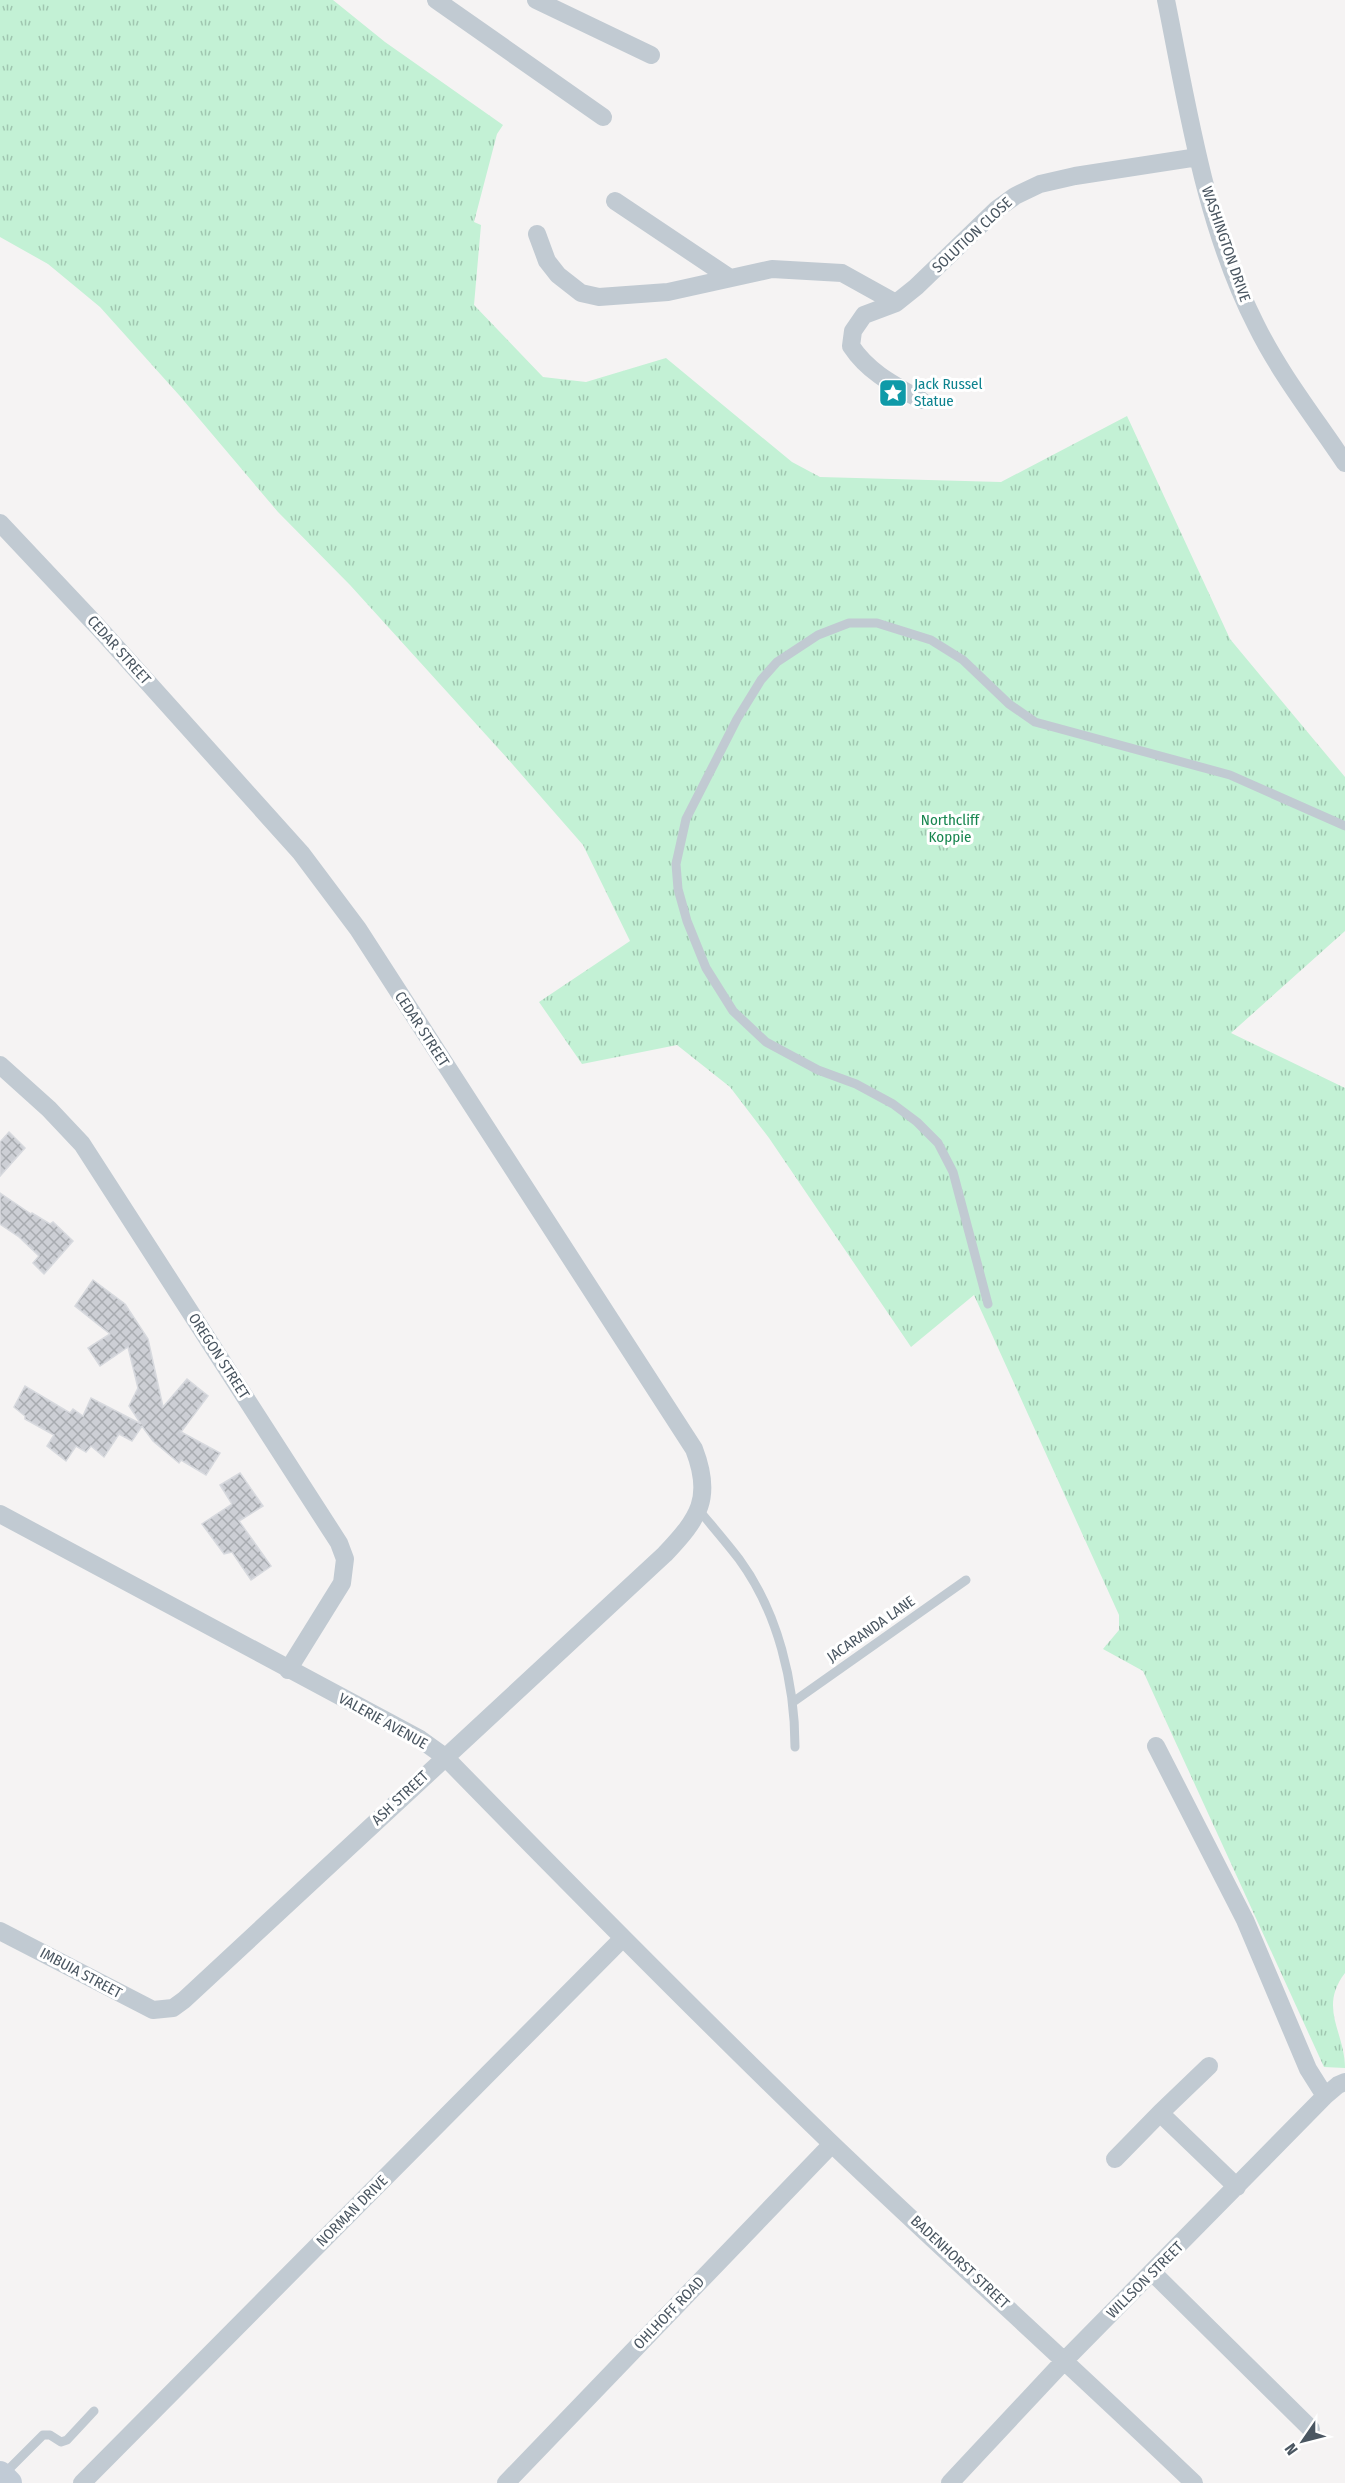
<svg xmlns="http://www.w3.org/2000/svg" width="1345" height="2483" font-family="'Fira Sans Condensed',sans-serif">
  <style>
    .grass { fill: url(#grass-tufts) }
    .building { fill: url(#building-cross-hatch); stroke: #d7d9de; stroke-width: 1.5 }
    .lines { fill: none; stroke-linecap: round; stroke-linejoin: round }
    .lane { stroke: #c1cad2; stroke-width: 9 }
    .street { stroke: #c1cad2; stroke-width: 18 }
    .secondary { stroke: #c1cbd6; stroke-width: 26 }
    .labels { text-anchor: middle; stroke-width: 6; stroke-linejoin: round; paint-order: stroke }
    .street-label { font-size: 15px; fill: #4a5661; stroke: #fff }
    .culture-label { font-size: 15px; fill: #0d838f; stroke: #fff; text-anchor: start }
    .park-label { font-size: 15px; fill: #17864f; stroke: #fff }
  </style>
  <defs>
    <pattern id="grass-tufts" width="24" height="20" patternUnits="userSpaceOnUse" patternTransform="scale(1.5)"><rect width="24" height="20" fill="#c3f1d5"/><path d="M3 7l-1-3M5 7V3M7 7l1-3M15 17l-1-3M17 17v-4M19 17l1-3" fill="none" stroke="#a0c6b0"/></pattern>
    <pattern id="building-cross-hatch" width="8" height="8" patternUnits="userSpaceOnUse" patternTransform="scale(1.5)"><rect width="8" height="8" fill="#cdcfd5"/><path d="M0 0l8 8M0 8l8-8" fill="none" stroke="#a8abb0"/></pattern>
  </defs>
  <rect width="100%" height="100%" fill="#f5f3f3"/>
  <!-- grass -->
  <path class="grass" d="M0,0H333L385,42L503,125L497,134L474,222L481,225L474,305L543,377L586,382L666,358L792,462L820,477L1001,482L1127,416L1230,639L1345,777V931L1231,1033L1345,1088V1973C1318,2008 1345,2032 1345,2068L1324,2067L1143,1671L1103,1649L1119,1630V1615L974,1295L911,1347L769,1138L730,1087L677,1045L582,1064L539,1002L630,941L583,845L507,758L350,585L278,512L179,395L100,307L48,264L0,237Z"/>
  <!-- building -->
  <path class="building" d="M9,1132L25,1148L0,1176V1142Z
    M0,1193L31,1214L32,1213L50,1224L53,1222L73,1241L44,1274L33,1263L39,1256L19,1237L0,1224Z
    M93,1280L125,1304L148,1339L163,1407L187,1379L208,1396L181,1432L220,1453L206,1475L181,1460L179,1463L153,1441L142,1426L132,1441L119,1434L104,1457L91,1446L86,1452L76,1446L66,1461L47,1446L54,1435L25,1419V1416L14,1407L25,1386L70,1413L73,1409L83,1416L91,1398L141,1424L129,1406L138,1388L128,1347L100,1366L88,1348L110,1334L75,1306Z
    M240,1473L263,1506L239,1521L271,1566L251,1580L232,1552L224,1554L202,1524L232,1504L220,1485Z"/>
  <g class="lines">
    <!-- lane -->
    <path class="lane" d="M988,1304L953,1172L938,1143L917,1122L893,1104L856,1084L818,1070L766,1042L733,1011L706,968L687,921L678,889L676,864L686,819L737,719L761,680L777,662L818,635L849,623H877L931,640L963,660L1009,704L1035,722L1230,775L1345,826
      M698,1509C712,1526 726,1542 739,1559C778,1612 795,1683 795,1747
      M793,1702L966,1580
      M4,2474L43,2435H50L61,2442L67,2440L94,2411"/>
    <!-- street -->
    <path class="street" d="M436,0L603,117
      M536,0L651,55
      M1166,0C1188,109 1205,225 1256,325C1280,374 1315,418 1345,463
      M615,201L730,278
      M537,234L547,261L558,275L581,293L599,297L668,292L772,269L842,273L896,303
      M921,400C894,385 868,372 851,346L853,331L864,315L896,303L916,287L997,209L1015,196L1040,184L1075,176L1198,157
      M0,523L98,627L301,853L358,929L694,1449C713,1498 699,1518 665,1554L184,2000L173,2008L153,2010L0,1931
      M0,1065L49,1109L82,1144L339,1543L345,1559L342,1583L288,1670
      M0,1514L420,1739L445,1757C572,1887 699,2016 830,2142C950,2257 1074,2368 1194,2483
      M1156,1746L1245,1920L1308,2069L1325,2096
      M1209,2066L1160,2113L1237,2187
      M1115,2159L1160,2113
      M1152,2272L1311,2429
      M82,2483L622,1939
      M506,2483L832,2144
      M950,2483L1065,2360L1325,2096L1338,2085L1345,2082"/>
    <!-- secondary -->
    <path class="secondary" d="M0,2474L9,2483"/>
  </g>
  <!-- icons -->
  <defs>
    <g id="sight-square" transform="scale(1.5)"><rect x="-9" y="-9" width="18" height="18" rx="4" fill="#0f9aa8" stroke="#fff"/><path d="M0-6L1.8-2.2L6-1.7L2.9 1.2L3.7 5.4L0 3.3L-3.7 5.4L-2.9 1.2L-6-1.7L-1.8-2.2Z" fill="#fff"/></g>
  </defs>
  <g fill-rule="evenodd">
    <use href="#sight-square" x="893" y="393"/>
  </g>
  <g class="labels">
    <!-- street labels -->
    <g class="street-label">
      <text transform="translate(972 235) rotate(-43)" y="5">SOLUTION CLOSE</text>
      <text transform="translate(1226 244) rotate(71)" y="5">WASHINGTON DRIVE</text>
      <text transform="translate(119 650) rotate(48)" y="5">CEDAR STREET</text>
      <text transform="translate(422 1029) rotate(57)" y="5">CEDAR STREET</text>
      <text transform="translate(219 1356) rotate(57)" y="5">OREGON STREET</text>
      <text transform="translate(871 1629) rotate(-35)" y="5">JACARANDA LANE</text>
      <text transform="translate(383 1721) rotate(29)" y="5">VALERIE AVENUE</text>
      <text transform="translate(400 1798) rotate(-43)" y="5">ASH STREET</text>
      <text transform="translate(81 1973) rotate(28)" y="5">IMBUIA STREET</text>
      <text transform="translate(352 2211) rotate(-45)" y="5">NORMAN DRIVE</text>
      <text transform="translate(960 2262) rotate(43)" y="5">BADENHORST STREET</text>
      <text transform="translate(1145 2280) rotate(-45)" y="5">WILLSON STREET</text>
      <text transform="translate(669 2313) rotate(-46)" y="5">OHLHOFF ROAD</text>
    </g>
    <!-- culture labels -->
    <g class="culture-label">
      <text x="914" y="389">Jack Russel<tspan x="914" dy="17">Statue</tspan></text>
    </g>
    <!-- park labels -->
    <g class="park-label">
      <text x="950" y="825">Northcliff<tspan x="950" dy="17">Koppie</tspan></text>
    </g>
  </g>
  <!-- north arrow -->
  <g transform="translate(1303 2441) rotate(235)" stroke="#ffffff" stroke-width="4.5" paint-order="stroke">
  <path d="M0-4.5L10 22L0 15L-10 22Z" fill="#4a5661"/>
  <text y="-9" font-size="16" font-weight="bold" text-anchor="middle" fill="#4a5661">N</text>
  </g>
</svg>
